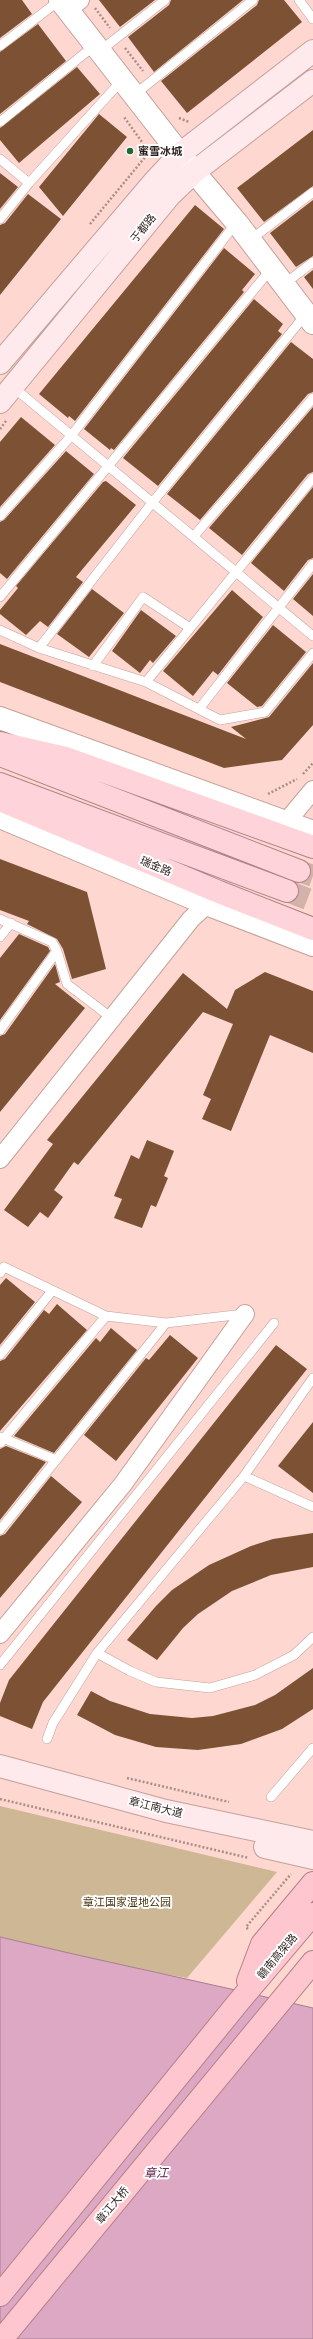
<svg xmlns="http://www.w3.org/2000/svg" width="313" height="2339" font-family="'Asap Condensed','Noto Sans SC',sans-serif">
  <style>
    .green { fill: #cdb794 }
    .water { fill: #dda8c4; stroke: #a77e91 }
    .building { fill: #7d5234 }
    .lines { fill: none; stroke-linecap: round; stroke-linejoin: round }
    .primary-tunnel { stroke: #d3b2ab; stroke-width: 22; stroke-dasharray: 22 11; stroke-linecap: butt }
    .service-casing { stroke: #c4a099; stroke-width: 10 }
    .minor-casing { stroke: #c4a099; stroke-width: 20 }
    .tertiary-casing { stroke: #c4a099; stroke-width: 24 }
    .secondary-casing { stroke: #c4a099; stroke-width: 24 }
    .primary-casing { stroke: #b38187; stroke-width: 24 }
    .trunk-casing { stroke: #b38187; stroke-width: 24 }
    .path { stroke: #a98d87; stroke-width: 2.5; stroke-dasharray: 2 2; stroke-linecap: butt }
    .service { stroke: #fff; stroke-width: 9 }
    .minor { stroke: #fff; stroke-width: 18 }
    .tertiary { stroke: #fff; stroke-width: 22 }
    .secondary { stroke: #fee9ed; stroke-width: 22 }
    .primary { stroke: #fed4da; stroke-width: 22 }
    .trunk { stroke: #fec6ce; stroke-width: 22 }
    .poi-dot { fill: #236834; stroke: #fff; stroke-width: 1.5 }
    .labels { text-anchor: middle; stroke-width: 4; stroke-linejoin: round; paint-order: stroke }
    .poi-label { font-size: 11px; font-weight: bold; fill: #291c19; stroke: #fff; text-anchor: start }
    .street-label { font-size: 11px; fill: #291c19; stroke: #fff }
    .park-label { font-size: 11px; fill: #4c3610; stroke: #fff }
    .water-label { font-size: 12px; font-style: italic; fill: #63254b; stroke: #fff }
  </style>
  <rect width="100%" height="100%" fill="#fed8d0"/>
  <!-- green -->
  <path class="green" d="M0,1806L277,1872L187,1978L113,1965L0,1937Z"/>
  <!-- water -->
  <path class="water" d="M0,1937C104,1962 209,1983 313,2008V2339H0Z"/>
  <!-- building -->
  <path class="building" d="M0,0H22L32,14L0,38Z
    M99,0H155L120,27Z
    M171,0H243L154,72L128,37L169,5Z
    M259,0H284L302,22L187,113L161,81L257,5Z
    M38,24L66,61L0,114V52Z
    M77,67L100,94L19,163L0,140V128Z
    M99,114L127,137L63,216L39,187Z
    M313,130V186L264,222L237,188Z
    M0,173L18,187L0,209Z
    M28,194L61,219L0,295V225L5,223Z
    M313,200V256L296,267L270,233Z
    M195,205L224,229L75,421L69,416L68,418L39,394Z
    M224,248L255,274L242,290L244,292L114,450L111,448L110,450L84,429Z
    M313,270V289L304,277Z
    M254,299L283,324L278,331L282,334L158,486L123,458Z
    M291,342L313,359V392L308,394L200,520L167,494Z
    M313,407V472L308,474L242,555L209,528Z
    M21,417L55,445L0,507V442Z
    M66,451L94,474L7,579L0,573V522L4,520Z
    M106,481L136,505L76,577L83,582L48,627L40,621L26,635L0,614V610L18,588L16,586L103,482Z
    M313,487V558L308,560L284,591L251,563Z
    M313,574V616L293,599Z
    M92,589L124,613L89,657L57,634Z
    M232,590L263,617L218,675L213,671L193,696L163,671Z
    M141,610L176,636L153,663L150,660L140,673L112,651Z
    M273,625L306,652L262,706L257,707L227,683Z
    M0,644L246,739L231,727L269,717L313,663V725L282,760L224,768L0,682Z
    M0,859L87,892L106,969L72,979L63,949L57,939L27,924L29,921L0,910Z
    M19,934L48,947L50,951L0,1020V958Z
    M55,964L60,982L55,984L85,1008L0,1112V1036L5,1034Z
    M265,972L313,991V1053L270,1035L231,1131L202,1119L211,1099L203,1095L233,1024L203,1012L78,1165L74,1162L54,1190L63,1197L48,1218L40,1212L28,1227L4,1210L53,1144L47,1140L183,973L227,1009L235,990Z
    M147,1140L174,1151L164,1176L168,1178L156,1207L151,1205L142,1228L114,1218L122,1199L114,1196L131,1155L139,1159Z
    M6,1278L35,1302L0,1345V1285Z
    M57,1304L87,1330L0,1431V1361L5,1359L44,1310L49,1314Z
    M111,1328L137,1350L54,1453L14,1436L96,1338L100,1342Z
    M170,1335L198,1358L116,1461L84,1435L146,1358L149,1360Z
    M276,1345L307,1369L43,1702L32,1729L0,1716V1703L9,1680Z
    M313,1422V1493L278,1466Z
    M6,1446L46,1462L0,1520V1449Z
    M51,1476L82,1502L0,1598V1536L5,1534Z
    M313,1533V1567L271,1575L232,1591L198,1614L183,1628L157,1660L127,1640L156,1606L172,1590L209,1565L251,1546L273,1539Z
    M313,1668V1709L282,1729L241,1744L198,1750L156,1747L115,1735L77,1715L91,1691L110,1701L150,1714L192,1718L213,1716L255,1705L275,1695Z"/>
  <g class="lines">
    <!-- primary-tunnel -->
    <path class="primary-tunnel" d="M299,871L313,876
      M287,891L313,901"/>
    <!-- service casing -->
    <g class="service-casing">
      <path id="service" d="M299,0L313,19
        M0,46L60,0
        M100,51L165,0
        M134,95L253,0
        M0,122L95,45
        M0,159L29,183
        M0,219L29,183L122,80
        M249,241L313,192
        M283,285L313,262
        M13,387L313,636
        M0,516L71,436L236,223
        M194,536L313,398
        M0,597L271,269
        M0,630L39,648L146,682L220,720L265,712L313,653
        M39,648L152,503L306,314
        M93,666L143,597L190,628
        M146,682L313,478
        M199,709L313,564
        M0,919L52,942L57,951L67,984L113,1019
        M0,937L11,923
        M0,1030L57,951
        M0,1273L4,1267L106,1316L166,1323L244,1314
        M0,1355L52,1291
        M0,1437L56,1460
        M0,1443L106,1316
        M244,1476L313,1507
        M0,1530L166,1323
        M97,1653L130,1671L156,1682L210,1688L255,1675L294,1655L313,1637
        M0,1665L274,1323
        M47,1739L53,1723L97,1653L244,1476L313,1378
        M271,1797L313,1748"/>
    </g>
    <!-- minor casing -->
    <g class="minor-casing">
      <path id="minor" d="M67,9L80,0
        M278,832L313,790
        M0,1159L191,919L216,896
        M0,1634L123,1484L245,1314"/>
    </g>
    <!-- tertiary casing -->
    <g class="tertiary-casing">
      <path id="tertiary" d="M60,0L194,172L237,223L313,323
        M0,718L313,832
        M0,817L209,905L313,945"/>
    </g>
    <!-- secondary casing -->
    <g class="secondary-casing">
      <path id="secondary" d="M0,363L153,183L180,154L313,51
        M0,402L170,195L194,172L313,81
        M0,1766L166,1811L313,1842
        M265,1847L313,1858"/>
    </g>
    <!-- primary casing -->
    <g class="primary-casing">
      <path id="primary" d="M0,743L66,758L313,847
        M0,755L299,871
        M0,784L287,891
        M0,800L219,892L313,929"/>
    </g>
    <!-- trunk casing -->
    <g class="trunk-casing">
      <path id="trunk" d="M248,1981L262,1944L313,1883
        M0,2295L241,1999L313,1914
        M2,2339L313,1962"/>
    </g>
    <!-- path -->
    <path class="path" d="M95,8L110,28
      M125,48L143,71
      M179,118L189,122
      M90,224L146,156L147,149L124,117
      M0,429L6,421
      M303,774L313,763
      M268,794L297,779
      M127,1778L229,1802
      M0,1799L249,1858
      M248,1929L246,1927L291,1874"/>
    <!-- service -->
    <use href="#service" class="service"/>
    <!-- minor -->
    <use href="#minor" class="minor"/>
    <!-- tertiary -->
    <use href="#tertiary" class="tertiary"/>
    <!-- secondary -->
    <use href="#secondary" class="secondary"/>
    <!-- primary -->
    <use href="#primary" class="primary"/>
    <!-- trunk -->
    <use href="#trunk" class="trunk"/>
  </g>
  <!-- markers -->
  <circle class="poi-dot" cx="130" cy="151" r="4"/>
  <g class="labels">
    <!-- poi labels -->
    <g class="poi-label">
      <text x="138" y="155">蜜雪冰城</text>
    </g>
    <!-- street labels -->
    <g class="street-label">
      <text transform="translate(143 228) rotate(-51)" y="4">于都路</text>
      <text transform="translate(156 866) rotate(23)" y="4">瑞金路</text>
      <text transform="translate(156 1807) rotate(14)" y="4">章江南大道</text>
      <text transform="translate(277 1956) rotate(-50)" y="4">赣南高架路</text>
      <text transform="translate(112 2205) rotate(-50)" y="4">章江大桥</text>
    </g>
    <!-- park labels -->
    <g class="park-label">
      <text x="127" y="1906">章江国家湿地公园</text>
    </g>
    <!-- water labels -->
    <g class="water-label">
      <text x="156" y="2177">章江</text>
    </g>
  </g>
</svg>
